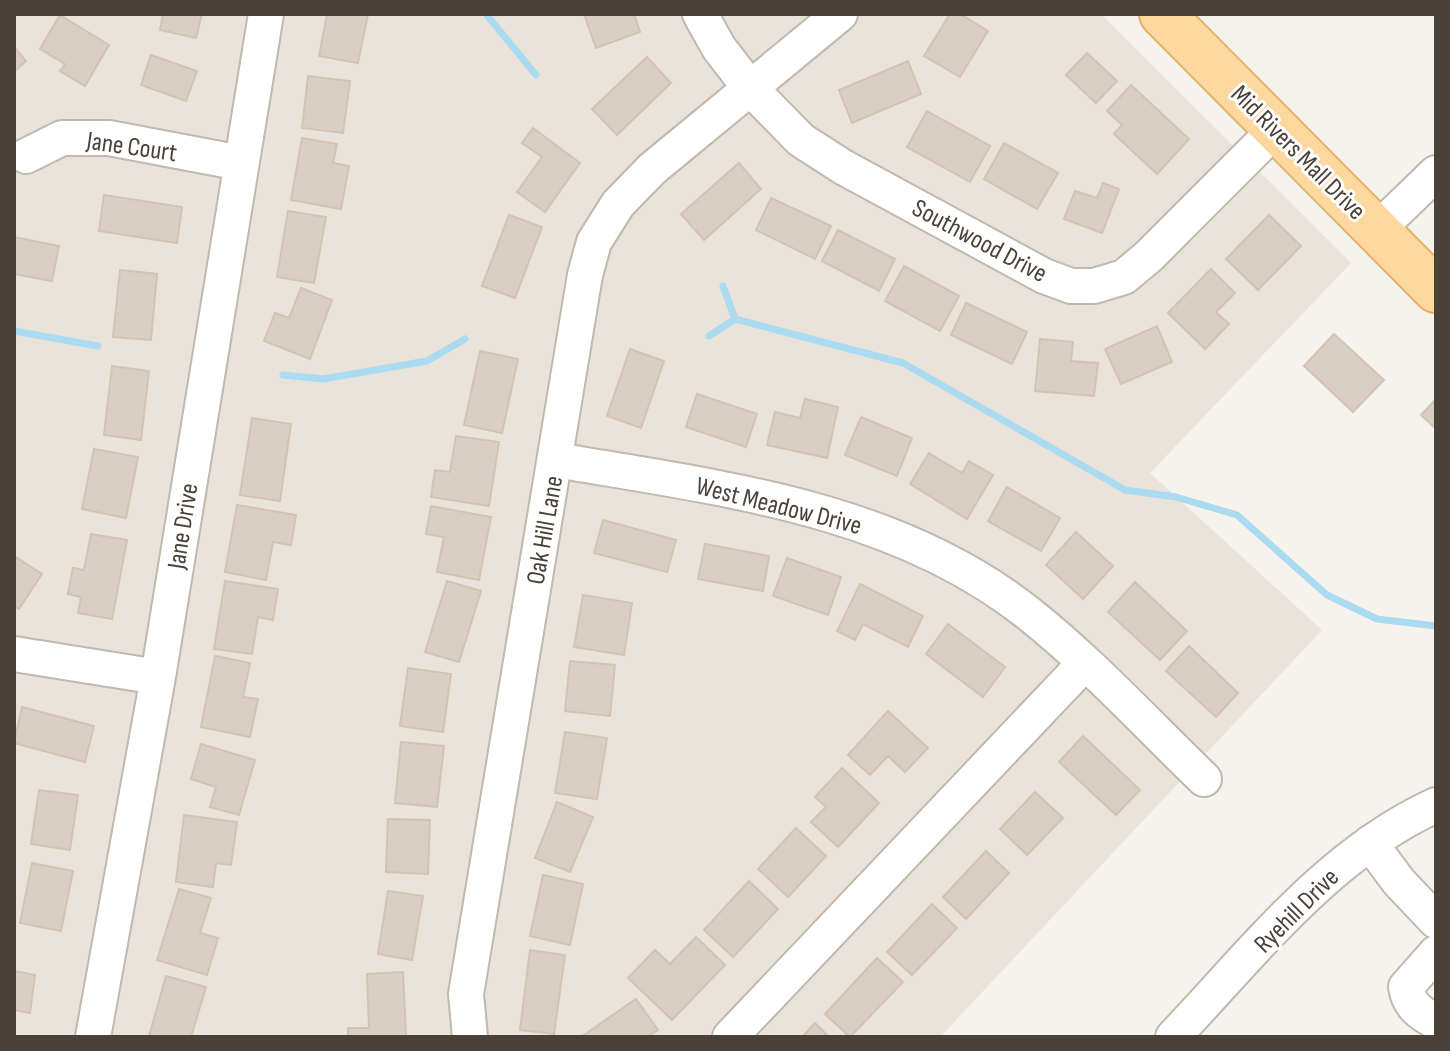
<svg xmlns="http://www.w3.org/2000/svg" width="1450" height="1051" font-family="'Sofia Sans Condensed',sans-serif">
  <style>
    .residential { fill: #e9e3da }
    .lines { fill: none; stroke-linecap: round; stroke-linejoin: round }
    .stream { stroke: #aadbf0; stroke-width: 7 }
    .building { fill: #dacfc4; stroke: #d2c3b4; stroke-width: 2 }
    .minor-casing { stroke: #c1b8ae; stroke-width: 38 }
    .major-casing { stroke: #e3b36c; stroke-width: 48 }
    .minor { stroke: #fff; stroke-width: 34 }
    .major { stroke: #fdd89e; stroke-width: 44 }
    .labels { text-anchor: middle; stroke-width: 6; stroke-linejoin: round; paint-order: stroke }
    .street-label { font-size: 26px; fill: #4a4239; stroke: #fff }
  </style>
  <rect width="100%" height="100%" fill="#f6f2ec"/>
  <!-- residential -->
  <path class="residential" d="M14,14H1101L1351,263L1150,473L1322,630L940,1037H14Z"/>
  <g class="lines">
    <!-- stream -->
    <path class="stream" d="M486,14L536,75
      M723,286L735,319
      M14,331L98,346
      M709,336L735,319L903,363L1125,490L1176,497L1237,515L1327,595L1377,619L1436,626
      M283,375L323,379L427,361L465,339"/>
  </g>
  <!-- building -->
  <path class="building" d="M163,14H202L196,38L160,30Z
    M327,14H368L358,63L319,56Z
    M584,14H634L640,32L596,48Z
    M950,14H960L988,31L960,77L924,56Z
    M60,15L109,45L85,86L60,71L65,64L40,49Z
    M14,47L26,61L14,72Z
    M1087,53L1117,81L1096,103L1066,75Z
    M151,55L197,71L186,101L141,85Z
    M647,57L671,83L617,135L592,109Z
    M908,61L921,94L852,123L839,90Z
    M308,76L350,81L343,133L302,128Z
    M1131,85L1189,139L1157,174L1114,134L1122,125L1107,111Z
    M927,111L990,146L970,182L907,147Z
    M533,128L580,163L545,212L517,192L542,157L522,143Z
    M302,138L337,144L333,163L349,166L341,209L291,200Z
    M1004,143L1058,173L1037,209L984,179Z
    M739,163L761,189L704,240L681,214Z
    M1103,183L1119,189L1102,233L1064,219L1075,191L1097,198Z
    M104,195L182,207L177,243L99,231Z
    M771,198L831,226L815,259L756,230Z
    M288,211L326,217L314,283L277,277Z
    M509,215L542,227L515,298L482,286Z
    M1269,215L1301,246L1258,290L1226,259Z
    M838,230L895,259L879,291L822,261Z
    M14,237L59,246L52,281L14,274Z
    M904,266L959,296L940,331L885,301Z
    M1211,269L1235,293L1216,312L1229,324L1205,349L1168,313Z
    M120,270L157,274L151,340L113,337Z
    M301,288L332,300L310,359L264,341L275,313L289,318Z
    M966,303L1027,332L1012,364L951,335Z
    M1157,326L1172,362L1121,384L1105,349Z
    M1334,334L1384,380L1353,412L1304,366Z
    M1040,339L1073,342L1071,361L1098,363L1094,396L1035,391Z
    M630,349L664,361L641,428L607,416Z
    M480,351L518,359L502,433L464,425Z
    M112,366L149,371L141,440L104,435Z
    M697,394L757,414L746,447L686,427Z
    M805,399L838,407L827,458L767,445L775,412L800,418Z
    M1436,399V429L1421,415Z
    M861,417L912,438L897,476L845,455Z
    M252,418L291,424L280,501L240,495Z
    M456,436L499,442L489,506L431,497L435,470L450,472Z
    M94,449L138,457L126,518L82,509Z
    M929,453L962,473L969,461L993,475L967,519L910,484Z
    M1007,487L1060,518L1041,551L988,521Z
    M237,505L296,515L291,545L273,542L266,580L225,572Z
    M431,506L491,517L479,580L437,572L444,537L426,534Z
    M603,520L676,540L667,572L594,553Z
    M1076,532L1113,566L1083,599L1046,565Z
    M91,534L127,540L112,619L78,613L81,597L68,594L73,568L84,570Z
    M705,544L769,556L763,591L698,579Z
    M14,556L42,574L19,609L14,606Z
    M787,558L841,577L828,615L773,596Z
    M225,581L278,589L273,620L258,617L252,654L214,649Z
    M447,581L481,591L459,662L425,652Z
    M1135,582L1187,631L1160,660L1108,612Z
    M860,584L923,616L908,647L863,624L855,640L837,631Z
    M583,595L632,603L624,655L574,647Z
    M948,624L1005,667L983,697L926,654Z
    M1189,646L1238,693L1216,717L1166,671Z
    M215,656L250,663L243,697L258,699L250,737L201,727Z
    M570,661L615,665L610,716L565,711Z
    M408,668L451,674L443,732L400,726Z
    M22,707L94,726L85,762L14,743Z
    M888,711L928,748L905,772L888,756L870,775L848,755Z
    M565,732L607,738L597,799L555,793Z
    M1083,736L1140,790L1116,815L1059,762Z
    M401,742L444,746L437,807L395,803Z
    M201,744L255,760L239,815L210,807L216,787L191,779Z
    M842,768L879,803L838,847L811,822L826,807L815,797Z
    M39,790L78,795L70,850L31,844Z
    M1035,792L1063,818L1027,855L1000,829Z
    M557,802L593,817L570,872L535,858Z
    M184,815L237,822L231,865L216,863L213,887L176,882Z
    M388,819L430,820L428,874L386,872Z
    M796,828L826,856L788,897L758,869Z
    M986,851L1009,873L966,919L943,897Z
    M32,863L73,871L61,931L20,923Z
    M543,875L583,884L570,945L530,936Z
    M749,881L778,909L733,957L704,930Z
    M179,889L211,898L200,933L218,938L207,975L157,960Z
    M388,891L423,896L412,960L378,954Z
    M932,904L957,928L912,975L887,952Z
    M696,937L725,965L672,1020L628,978L655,950L670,964Z
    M530,950L565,955L554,1034L520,1030Z
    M877,958L903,982L850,1037L825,1014Z
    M14,971L35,975L30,1013L14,1010Z
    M403,972L406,1037H348V1028H369L367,974Z
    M166,976L206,987L191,1037L149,1036Z
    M636,999L658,1030L647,1037H581Z
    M815,1023L829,1037H802Z"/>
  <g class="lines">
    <!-- minor casing -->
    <g class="minor-casing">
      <path id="minor" d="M700,14L719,48L750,88L801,140L843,167L1044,276L1071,286H1094L1124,277L1148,257L1276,129
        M26,156L62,138H109L241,163
        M1377,230L1436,173
        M556,460C719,488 894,507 1028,613C1091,663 1147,724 1204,779
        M14,654L158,677
        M1370,843L1399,882L1436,921
        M1436,953L1406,987C1409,1006 1420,1013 1436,1022
        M93,1037L158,677L266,14
        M470,1037L466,994L585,275L594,242L618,204L652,169L840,14
        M730,1037L1084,664
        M1173,1037C1253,953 1328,854 1436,805"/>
    </g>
    <!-- major casing -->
    <g class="major-casing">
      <path id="major" d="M1162,14L1436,290"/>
    </g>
    <!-- minor -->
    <use href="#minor" class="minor"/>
    <!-- major -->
    <use href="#major" class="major"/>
  </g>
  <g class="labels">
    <!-- street labels -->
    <g class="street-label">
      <text transform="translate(132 146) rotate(8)" y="9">Jane Court</text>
      <text transform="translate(1299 152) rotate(45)" y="9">Mid Rivers Mall Drive</text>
      <text transform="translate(980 240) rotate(28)" y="9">Southwood Drive</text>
      <text transform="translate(779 505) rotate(14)" y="9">West Meadow Drive</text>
      <text transform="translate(182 526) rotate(-81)" y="9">Jane Drive</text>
      <text transform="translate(544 530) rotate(-80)" y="9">Oak Hill Lane</text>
      <text transform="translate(1296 910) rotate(-45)" y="9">Ryehill Drive</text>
    </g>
  </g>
  <!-- border -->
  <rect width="1450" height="1051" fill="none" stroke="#4a4239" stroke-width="32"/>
</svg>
